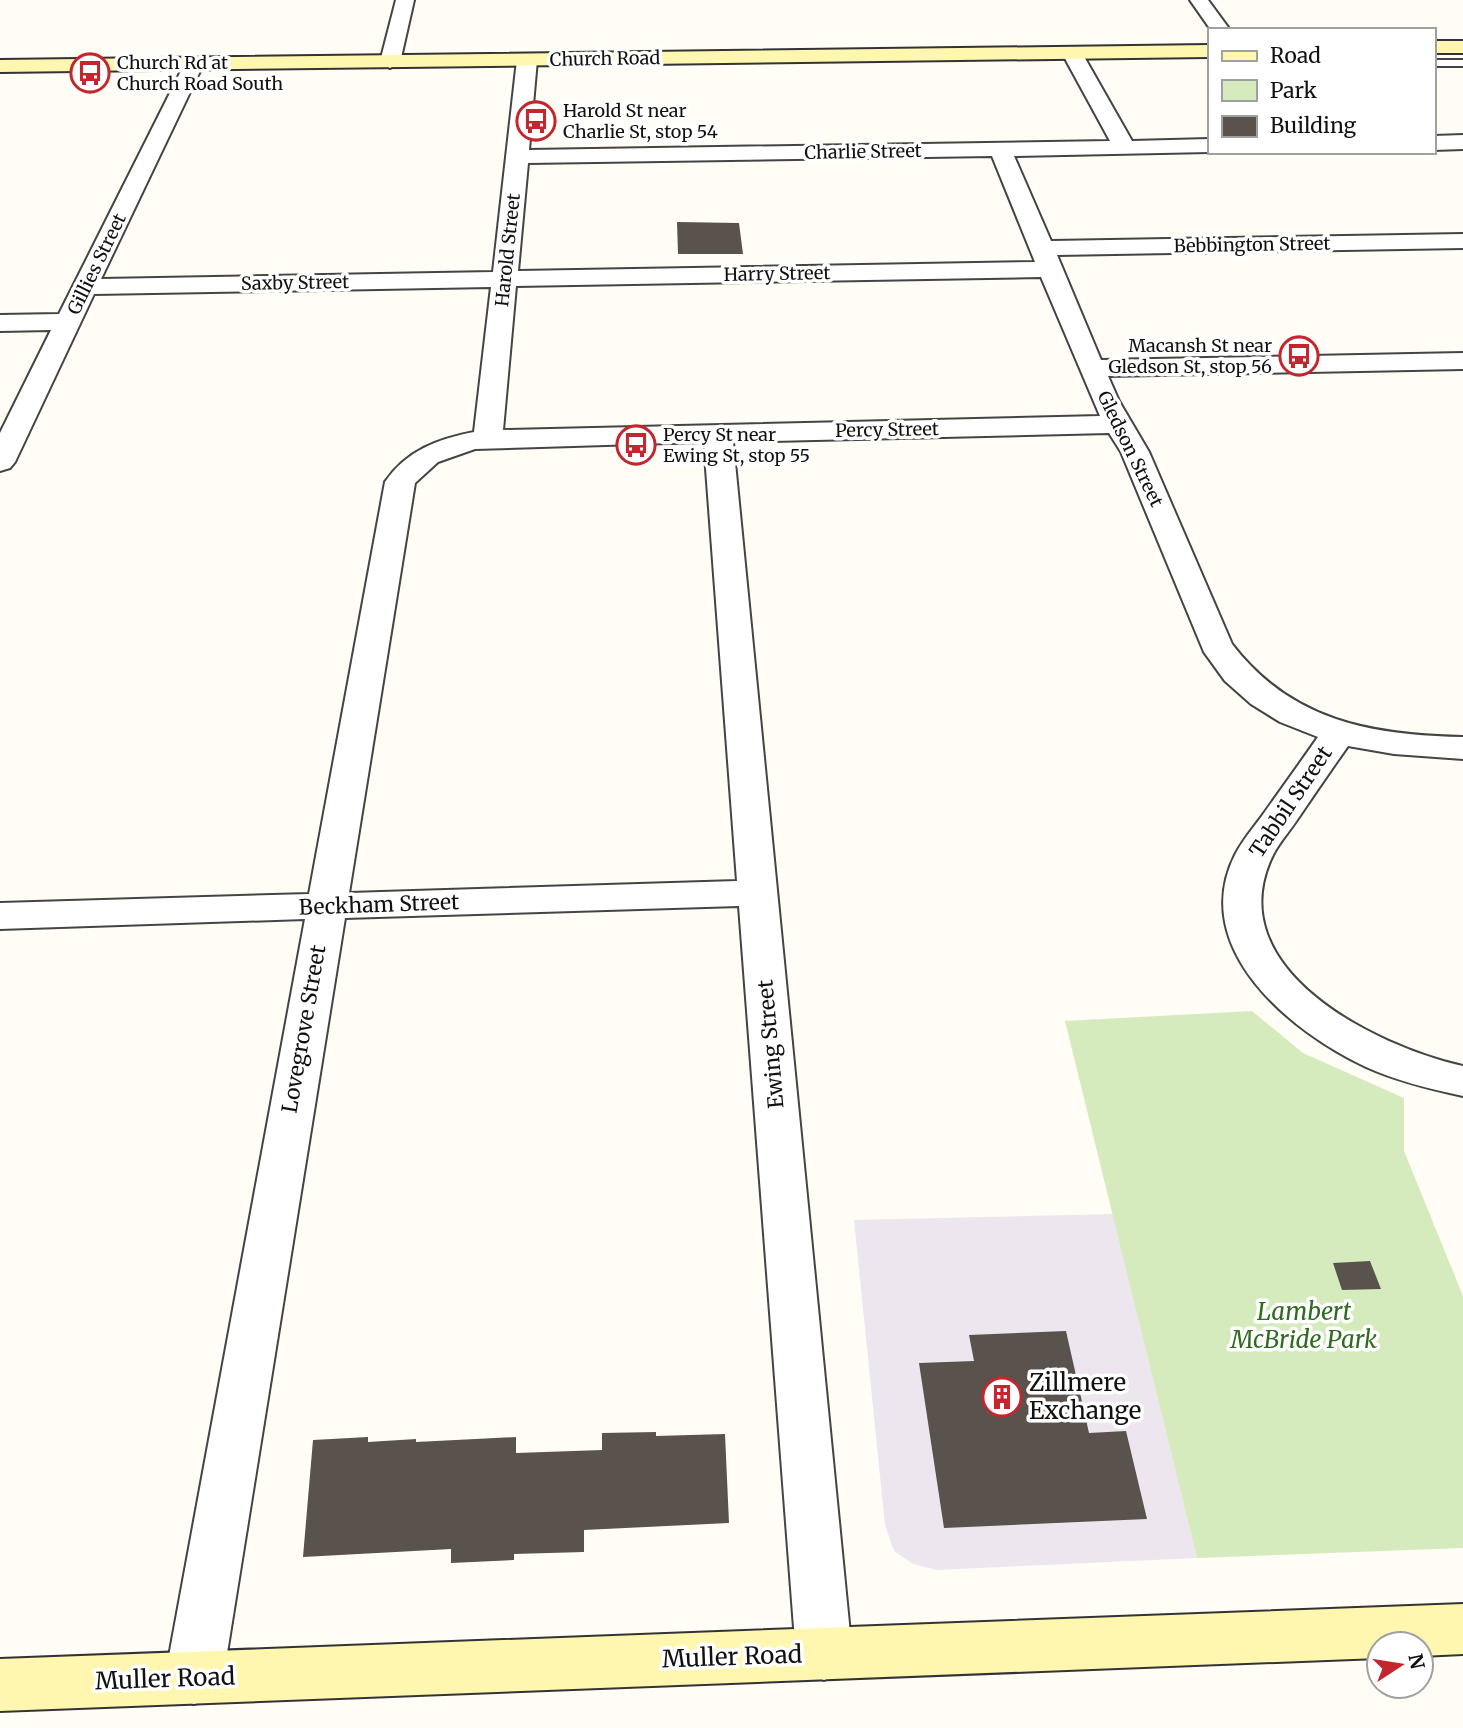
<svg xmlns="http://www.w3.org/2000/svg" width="1463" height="1728" font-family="Merriweather,serif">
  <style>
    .industrial { fill: #eee6ef }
    .green { fill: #d5ebbd }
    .building { fill: #5a524d }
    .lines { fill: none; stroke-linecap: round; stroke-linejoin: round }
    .lane-casing { stroke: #444; stroke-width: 4 }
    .street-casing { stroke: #444; stroke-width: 4 }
    .secondary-casing { stroke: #333; stroke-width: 4 }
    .lane { fill: #fff; fill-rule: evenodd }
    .street { fill: #fff; fill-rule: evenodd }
    .secondary { fill: #fff6b0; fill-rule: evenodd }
    .labels { text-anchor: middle; stroke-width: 7; stroke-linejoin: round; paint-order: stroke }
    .far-street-label { font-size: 18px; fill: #111; stroke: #fff }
    .far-poi-label { font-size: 18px; fill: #111; stroke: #fff; text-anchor: start }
    .street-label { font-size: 21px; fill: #111; stroke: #fff }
    .near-park-label { font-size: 24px; font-style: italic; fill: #2f6b1f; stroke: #fff }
    .near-poi-label { font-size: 24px; fill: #111; stroke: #fff; text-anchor: start }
    .near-street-label { font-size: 24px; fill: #111; stroke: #fff }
  </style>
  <rect width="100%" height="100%" fill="#fffdf5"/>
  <!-- industrial -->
  <path class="industrial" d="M1113,1214L1197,1558L936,1570L913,1564L894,1551L885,1525L854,1220Z"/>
  <!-- green -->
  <path class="green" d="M1252,1011L1303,1053L1404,1098V1151L1463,1296V1548L1197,1558L1065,1021Z"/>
  <!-- building -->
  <path class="building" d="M677,222L739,223L743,254H678Z
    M1370,1261L1381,1289L1342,1290L1333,1263Z
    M1066,1331L1089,1433L1126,1431L1147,1519L944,1528L919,1363L974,1361L969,1335Z
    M656,1432V1436L725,1434L729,1523L584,1530V1552L514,1554V1560L451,1563V1549L303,1557L313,1440L368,1437V1442L416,1439V1442L516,1437V1453L602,1450V1433Z"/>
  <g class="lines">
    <!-- lane casing -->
    <g class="lane-casing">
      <path id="lane" d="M1433,60H1463V66H1433Z"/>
    </g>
    <!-- street casing -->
    <g class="street-casing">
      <path id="street" d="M396,0H414L400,62L390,68L380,62Z
        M1190,0H1208L1230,30H1211Z
        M1072,47L1082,53L1132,141L1209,139L1210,152L1014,156L1051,241L1463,234V248L1057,255L1101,360L1463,353V369L1108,376L1119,401L1149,452L1232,644C1291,721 1371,735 1463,737V759L1394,754L1348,746C1331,770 1314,795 1297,820C1289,832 1279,843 1273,855C1217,969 1377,1047 1463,1066V1096C1430,1089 1397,1081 1366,1067C1291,1032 1188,948 1235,855C1242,841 1253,828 1262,816C1281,789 1300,763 1318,737L1280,722L1251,704L1225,681L1204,652L1121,452L1109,433L733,442L852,1654L844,1672L824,1680L804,1672L796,1654L739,906L345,918L223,1678L214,1697L194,1704L174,1697L165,1678L305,919L0,929V903L309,894L385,482C407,450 438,439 474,432L491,287L94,294L15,462L10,468L0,471V433L51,330L0,331V315L59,314L186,61L193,59L203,65L101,279L493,272L517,60L527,54L537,60L529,150L1110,141L1062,53ZM992,156L1035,262L518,271L528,163ZM1041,277L1100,416L503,430L516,286ZM704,442L737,881L349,893L415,483L438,462L475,449Z
        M1463,135V149L1433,150V136Z"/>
    </g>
    <!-- secondary casing -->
    <g class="secondary-casing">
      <path id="secondary" d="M1433,41H1463V53H1433Z
        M1209,45V57L0,72V60Z
        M1463,1604V1654L1421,1656V1644H1379V1658L0,1711V1659Z"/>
    </g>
    <!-- lane -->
    <use href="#lane" class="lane"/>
    <!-- street -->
    <use href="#street" class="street"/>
    <!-- secondary -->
    <use href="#secondary" class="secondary"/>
  </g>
  <!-- icons -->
  <defs>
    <g id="bus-ring" transform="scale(2.0125)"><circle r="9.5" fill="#fff" stroke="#c4262e" stroke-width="1.5"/><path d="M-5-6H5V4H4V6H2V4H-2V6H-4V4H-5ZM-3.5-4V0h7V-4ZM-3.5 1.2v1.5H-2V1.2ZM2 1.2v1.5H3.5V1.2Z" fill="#c4262e"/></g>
    <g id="building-ring" transform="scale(2.0125)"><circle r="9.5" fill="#fff" stroke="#c4262e" stroke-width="1.5"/><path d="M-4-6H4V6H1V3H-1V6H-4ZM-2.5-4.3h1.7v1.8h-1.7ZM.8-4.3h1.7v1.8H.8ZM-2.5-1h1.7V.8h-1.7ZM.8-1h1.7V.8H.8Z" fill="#c4262e"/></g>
  </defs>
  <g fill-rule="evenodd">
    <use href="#bus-ring" x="90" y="73"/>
    <use href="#bus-ring" x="536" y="121"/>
    <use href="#bus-ring" x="1299" y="356"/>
    <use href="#bus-ring" x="636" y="445"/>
    <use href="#building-ring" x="1002" y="1397"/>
  </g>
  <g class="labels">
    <!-- far-street labels -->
    <g class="far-street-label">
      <text transform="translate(605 59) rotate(-1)" y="6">Church Road</text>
      <text transform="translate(863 152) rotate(-1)" y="6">Charlie Street</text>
      <text transform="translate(1252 245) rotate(-1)" y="6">Bebbington Street</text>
      <text transform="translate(508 250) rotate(-84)" y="6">Harold Street</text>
      <text transform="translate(97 264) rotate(-64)" y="6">Gillies Street</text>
      <text transform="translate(777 274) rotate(-1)" y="6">Harry Street</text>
      <text transform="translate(295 283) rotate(-1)" y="6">Saxby Street</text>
      <text transform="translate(887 430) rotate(-1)" y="6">Percy Street</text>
      <text transform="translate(1130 449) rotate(64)" y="6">Gledson Street</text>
    </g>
    <!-- far-poi labels -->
    <g class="far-poi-label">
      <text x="117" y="69">Church Rd at<tspan x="117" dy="21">Church Road South</tspan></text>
      <text x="563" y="117">Harold St near<tspan x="563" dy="21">Charlie St, stop 54</tspan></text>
      <text x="1272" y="352" text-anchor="end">Macansh St near<tspan x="1272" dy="21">Gledson St, stop 56</tspan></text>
      <text x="663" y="441">Percy St near<tspan x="663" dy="21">Ewing St, stop 55</tspan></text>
    </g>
    <!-- street labels -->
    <g class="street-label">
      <text transform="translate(1291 802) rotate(-56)" y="7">Tabbil Street</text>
      <text transform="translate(379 905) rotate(-2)" y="7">Beckham Street</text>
      <text transform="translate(304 1029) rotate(-80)" y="7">Lovegrove Street</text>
      <text transform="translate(771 1044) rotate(-95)" y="7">Ewing Street</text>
    </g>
    <!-- near-park labels -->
    <g class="near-park-label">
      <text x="1304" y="1320">Lambert<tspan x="1304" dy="28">McBride Park</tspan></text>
    </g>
    <!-- near-poi labels -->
    <g class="near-poi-label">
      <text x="1029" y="1391">Zillmere<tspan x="1029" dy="28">Exchange</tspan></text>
    </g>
    <!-- near-street labels -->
    <g class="near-street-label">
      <text transform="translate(732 1657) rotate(-2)" y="8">Muller Road</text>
      <text transform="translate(165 1679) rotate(-2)" y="8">Muller Road</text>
    </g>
  </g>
  <!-- legend -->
  <rect x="1208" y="28" width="228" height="126" fill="#ffffff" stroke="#a0a0a0" stroke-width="2"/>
  <rect x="1222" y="51" width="35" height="10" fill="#fff6b0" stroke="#a0a0a0" stroke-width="2"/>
  <text x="1270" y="63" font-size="21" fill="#111111">Road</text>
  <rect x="1222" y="80" width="35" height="21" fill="#d5ebbd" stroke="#a0a0a0" stroke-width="2"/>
  <text x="1270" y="98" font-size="21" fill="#111111">Park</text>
  <rect x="1222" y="116" width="35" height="21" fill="#5a524d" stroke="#a0a0a0" stroke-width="2"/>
  <text x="1270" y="133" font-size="21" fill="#111111">Building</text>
  <!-- north arrow -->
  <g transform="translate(1400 1665) rotate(78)"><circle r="33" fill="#ffffff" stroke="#a0a0a0" stroke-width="2"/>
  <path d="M0-5L12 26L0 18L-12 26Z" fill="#c4262e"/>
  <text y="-10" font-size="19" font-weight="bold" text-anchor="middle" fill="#111111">N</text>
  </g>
</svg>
